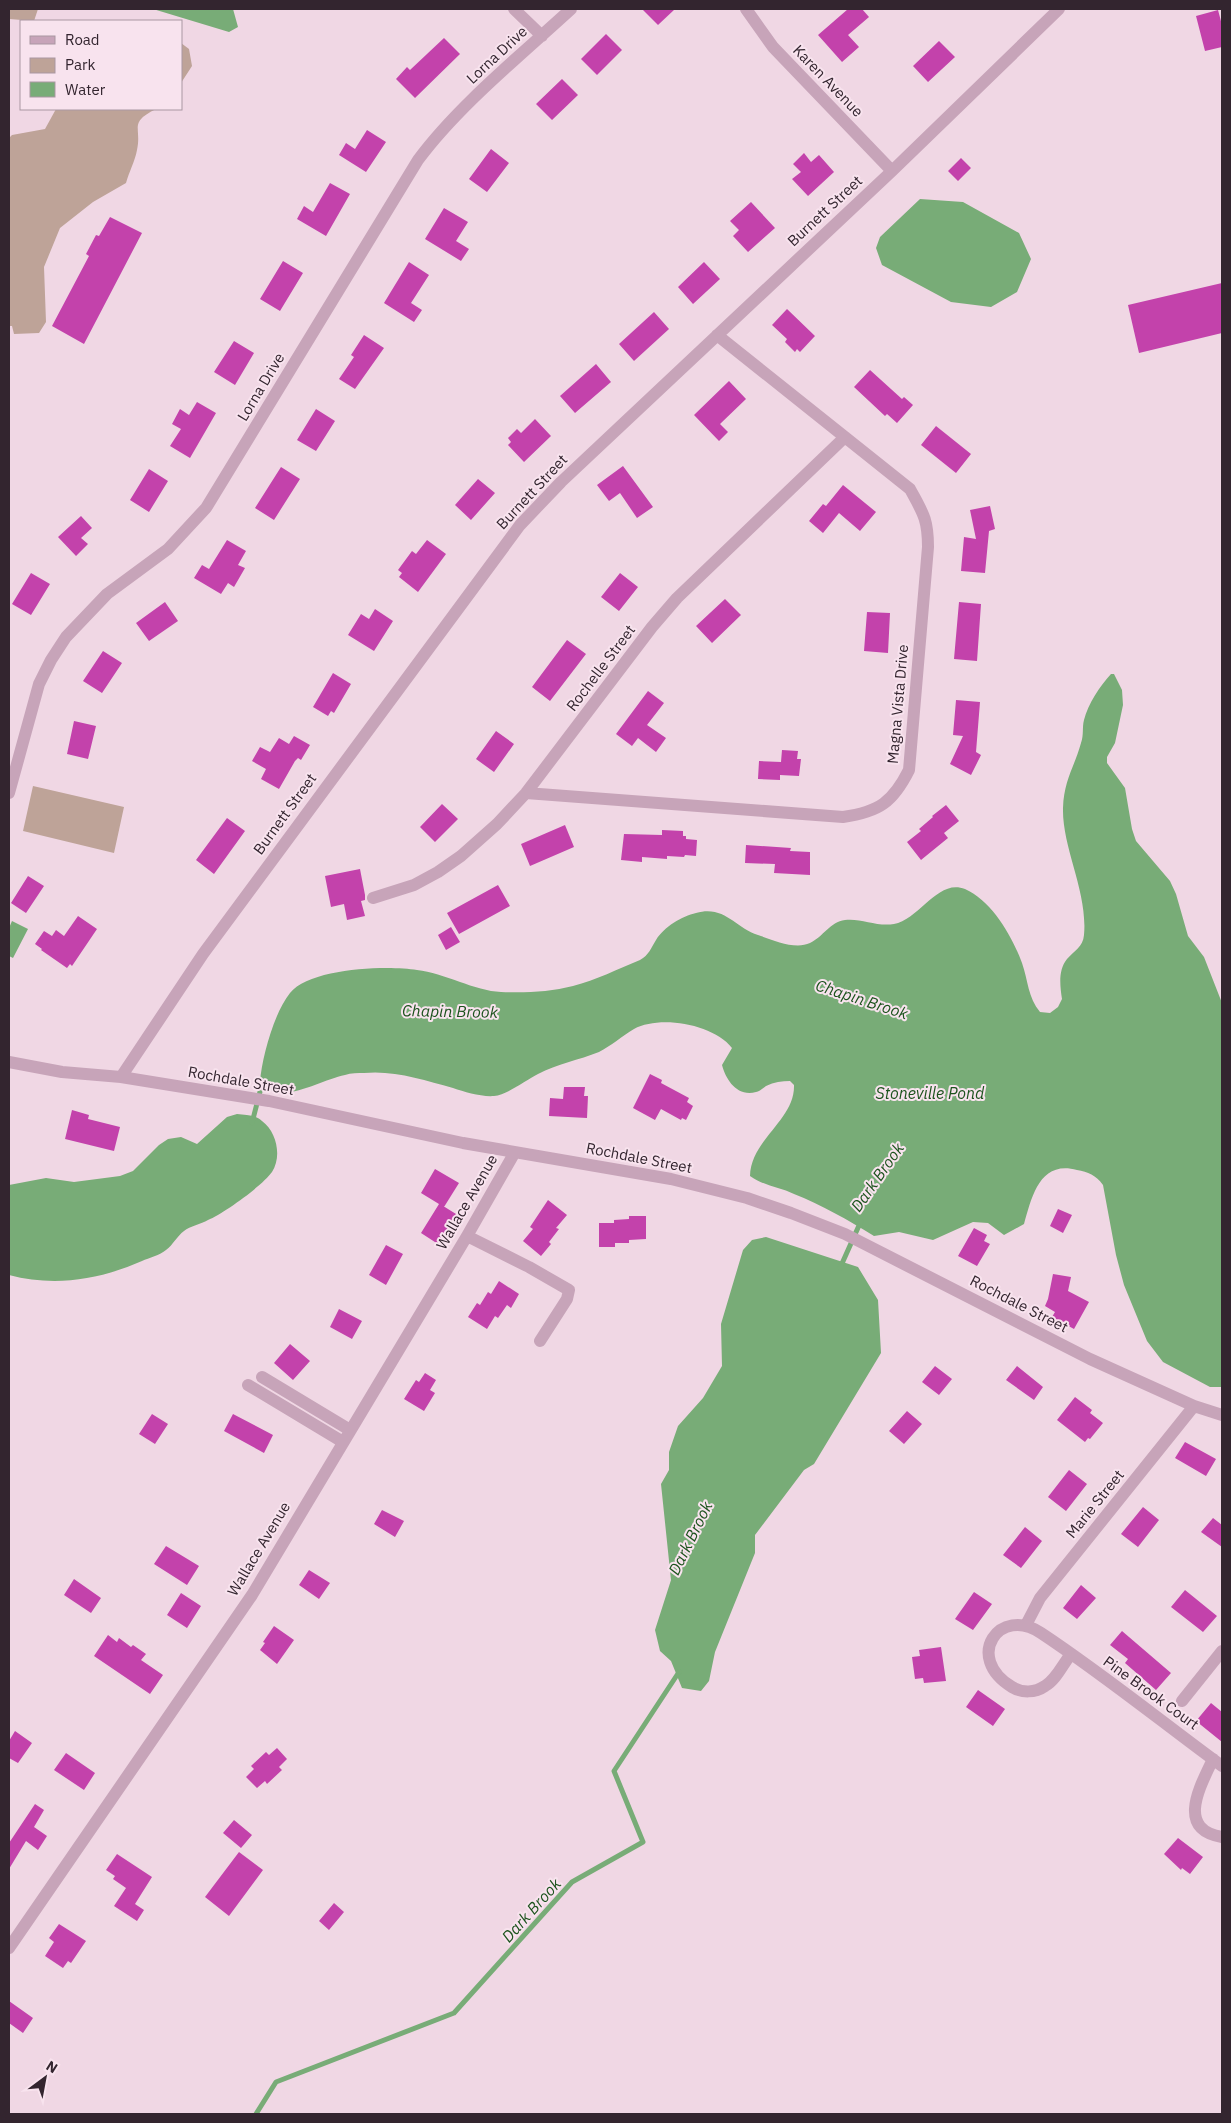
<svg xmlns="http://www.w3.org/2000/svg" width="1231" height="2123" font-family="'IBM Plex Sans',sans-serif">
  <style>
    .green { fill: #bea398 }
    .water { fill: #78ac77 }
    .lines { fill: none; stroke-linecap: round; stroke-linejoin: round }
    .stream { stroke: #78ac77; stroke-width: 5 }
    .building { fill: #c342ab }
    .minor { stroke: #c7a4b9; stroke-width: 12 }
    .labels { text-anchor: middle; stroke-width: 4; stroke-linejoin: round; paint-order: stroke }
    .street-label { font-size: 15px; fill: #33252f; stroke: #f8e3ee }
    .water-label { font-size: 16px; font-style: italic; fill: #1c531d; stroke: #f8e3ee }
  </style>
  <rect width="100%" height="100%" fill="#f0d7e4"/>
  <!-- green -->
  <path class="green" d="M9,9H38L34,21L9,19Z
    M181,43L189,49L192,66L181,83Z
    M56,109H156C128,123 142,127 137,150C135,161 129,172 126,183L93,202L60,228L44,267L46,322L39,333L14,334L12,326H9V138L12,135L45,129Z
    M33,786L124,807L114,853L23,831Z"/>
  <!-- water -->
  <path class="water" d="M153,9H233L238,27L229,32Z
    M920,199L963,202L1019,233L1031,259L1017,292L991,307L951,302L882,265L876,248L880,237Z
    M1111,674H1114L1122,690L1123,705L1115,743L1107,757V763L1125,788L1132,829L1136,841L1170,881L1176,894L1188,936L1204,957L1222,1003V1387H1210L1163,1362L1147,1341L1124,1285L1116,1255L1103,1185C1096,1175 1088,1172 1077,1170C1040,1160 1032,1196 1024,1224L1004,1235L988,1223L973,1222L933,1240L899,1232L874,1236C848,1220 822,1205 794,1194C779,1187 764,1186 750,1176C751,1139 795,1120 794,1085L790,1081C782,1081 774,1082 766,1086C763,1088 759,1092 756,1092C737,1097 726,1080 722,1065L732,1048C713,1024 660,1015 634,1029C622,1036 611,1046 599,1052C579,1060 557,1064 538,1074C526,1080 507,1095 494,1096C481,1097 465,1092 453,1088C424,1080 394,1070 364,1073C358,1073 351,1073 345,1075C319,1080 281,1107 260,1082C262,1057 274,1013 290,993C310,968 387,965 417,970C444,973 475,991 501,992C525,993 550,992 573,986C596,980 618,969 640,960C649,955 651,948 656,940C664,927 682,916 696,913C725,905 735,928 758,935C773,940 795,950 810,943C823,937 830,922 845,920C861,918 877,927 894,924C920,919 938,878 965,889C992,901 1012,936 1022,963C1028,980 1028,998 1040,1012L1050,1013L1058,1007L1062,999C1060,986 1058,970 1067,959C1074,951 1083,947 1084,935C1088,892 1062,848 1063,808C1064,780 1074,768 1081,743C1084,735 1082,727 1084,720C1088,704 1100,686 1111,674Z
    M12,921L28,929L13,958L9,956V928Z
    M237,1114C246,1115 256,1115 262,1121C277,1132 282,1157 272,1172C262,1186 224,1213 208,1220C201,1224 190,1226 184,1231C177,1236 173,1245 166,1250C160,1255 149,1258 142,1261C99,1280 54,1287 9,1275V1185L46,1178L74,1182L120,1176L133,1171L159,1145L168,1139L181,1137L197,1144L227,1117Z
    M766,1237L858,1267L878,1300L881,1353L814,1464L804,1470L755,1535V1553L715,1652L709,1681L701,1691L682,1688L671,1661L660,1651L655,1630L671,1580L661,1484L669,1470V1452L678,1426L703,1398L722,1366L721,1324L743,1250L752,1240Z"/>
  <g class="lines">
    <!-- stream -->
    <path class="stream" d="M252,1123L263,1080
      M840,1268L861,1221
      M256,2114L276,2082L454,2013L572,1882L643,1842L614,1771L679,1672"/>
  </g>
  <!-- building -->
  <path class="building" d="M642,9H675L658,25Z
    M848,9H862L869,17L848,35L859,47L842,62L818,35Z
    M1218,10L1222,25V47L1205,51L1196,16Z
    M606,34L622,50L597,75L581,59Z
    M444,38L460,54L415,98L396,79L407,67L410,70Z
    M939,41L955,57L928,82L913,66Z
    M562,79L578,95L552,120L536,104Z
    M367,130L386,142L366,172L339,155L346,143L355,149Z
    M491,149L509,163L487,192L469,179Z
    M804,153L811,162L819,155L834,172L808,196L792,179L801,172L793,164Z
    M961,158L971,168L958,181L948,171Z
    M330,183L350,194L326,236L297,219L304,206L313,212Z
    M751,202L775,228L748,252L733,236L739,230L730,221Z
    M444,208L468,222L456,241L469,249L461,261L425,239Z
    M110,217L142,233L84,344L52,326L89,256L86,254L96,235L99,236Z
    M283,261L303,273L280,311L260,299Z
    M409,262L429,275L411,303L422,310L414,322L384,303Z
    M704,262L720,279L693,304L678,287Z
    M1222,283V333L1139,353L1128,305Z
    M787,309L815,336L800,352L797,349L795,352L785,342L787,339L772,325Z
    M654,312L669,329L634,361L619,344Z
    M364,335L384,348L355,389L339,379L354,357L351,355Z
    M234,341L254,353L235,385L214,372Z
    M596,364L611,382L575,413L560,396Z
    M870,370L902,399L904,397L913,405L897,423L887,414L885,416L854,387Z
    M729,381L746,399L720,424L728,432L719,441L694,415Z
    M197,402L216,413L190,458L170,446L181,429L172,424L180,409L189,415Z
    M316,409L335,421L316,451L297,440Z
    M535,419L551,436L524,462L508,445L511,442L508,438L517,429L521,433Z
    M936,426L971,454L956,473L921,445Z
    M623,466L653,507L637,518L620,493L609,501L597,485Z
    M281,467L300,479L274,520L255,508Z
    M149,469L168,481L149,512L130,500Z
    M478,479L495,493L471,520L455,505Z
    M843,485L876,512L860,531L839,513L823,533L809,521L823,504L826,506Z
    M990,506L995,529L989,531L985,573L961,571L964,537L976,539L970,510Z
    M81,516L92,528L81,538L88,544L76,556L58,537Z
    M227,540L246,551L238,565L245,568L234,587L228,583L221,594L194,578L202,565L209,569Z
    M427,540L446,554L418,592L399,577L402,573L398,570L412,551L416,554Z
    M31,573L50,584L31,615L12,604Z
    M620,573L638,587L619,611L601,597Z
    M725,599L741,615L712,643L696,626Z
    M165,602L178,621L149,641L136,623Z
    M959,602L981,604L977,661L954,659Z
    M375,609L393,621L374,651L348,635L361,614L369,619Z
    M867,612L890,613L888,653L864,651Z
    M567,640L586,654L550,701L532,687Z
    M103,651L122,663L102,693L83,681Z
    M333,673L351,684L334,713L331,711L328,716L313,707Z
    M648,691L664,703L647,725L666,738L656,752L638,738L632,746L616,734Z
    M956,700L980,702L976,752L981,755L971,775L950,764L963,736L953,735Z
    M74,721L96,726L88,759L67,754Z
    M496,731L514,744L494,772L476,759Z
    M294,736L310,745L301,760L298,758L295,761L279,789L261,779L266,769L252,761L260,747L270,752L279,738L289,744Z
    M782,750L798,751L797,759H801L799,776L780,775V780L758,779L759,761L781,762Z
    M442,804L458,819L435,842L420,827Z
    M946,805L959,821L944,833L948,838L921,860L907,842L921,831L919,829L933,817L932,816Z
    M227,818L245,831L214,874L196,860Z
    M565,825L574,847L530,866L521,844Z
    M662,830L683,831V836H686V839L697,840L696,856L685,855L684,857L667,856V859L642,857V862L621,860L624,834L662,835Z
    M746,845L791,848L790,851L810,852V875L774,873L775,864L745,863Z
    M360,869L365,895V900L361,901L365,916L347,920L344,904L331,907L325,876Z
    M28,876L44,886L26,913L11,903Z
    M498,885L510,906L459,934L447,913Z
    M78,916L97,929L72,966L70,964L67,968L41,950L42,949L35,944L44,931L52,936L56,930L64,936Z
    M451,927L460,942L446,950L438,935Z
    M650,1074L662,1080L661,1083L689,1098L687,1102L693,1106L686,1120L682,1118L681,1120L661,1109L655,1120L633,1108Z
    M564,1087H585L584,1096H588L587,1118L549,1116L550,1098L563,1099Z
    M72,1110L89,1115L88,1119L120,1127L114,1151L65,1139Z
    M435,1169L459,1183L444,1207L440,1204L456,1214L438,1244L421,1233L439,1204L421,1193Z
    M548,1200L567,1215L556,1228L559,1229L549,1242L551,1244L541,1256L523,1241L533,1229L530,1227Z
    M1058,1209L1072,1215L1063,1233L1050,1226Z
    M629,1216H646V1239L629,1240V1243H615V1247H599V1223H614V1220L629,1219Z
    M974,1228L987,1235L984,1241L990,1244L977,1266L958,1256Z
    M386,1245L403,1254L386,1285L369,1275Z
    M1053,1274L1071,1277L1068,1291L1089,1302L1074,1329L1052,1317L1055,1312L1045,1306L1048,1299Z
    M499,1281L519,1294L511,1308L507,1305L498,1318L495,1316L487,1329L468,1317L477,1303L480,1305L488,1292L491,1294Z
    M339,1309L362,1321L352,1339L330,1327Z
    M290,1344L310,1361L293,1380L274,1363Z
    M935,1366L952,1379L939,1395L922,1382Z
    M1017,1366L1043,1387L1034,1400L1006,1380Z
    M425,1373L436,1380L430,1390L435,1393L424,1411L404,1399L416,1380L419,1382Z
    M1075,1397L1092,1410L1090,1413L1103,1423L1090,1439L1088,1438L1085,1442L1057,1420Z
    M907,1411L922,1424L904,1444L889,1431Z
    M152,1414L168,1424L155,1444L139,1434Z
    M233,1414L273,1435L264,1453L224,1431Z
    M1185,1442L1216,1459L1206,1476L1175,1458Z
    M1069,1470L1087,1484L1066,1511L1048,1497Z
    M1143,1507L1159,1520L1138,1547L1121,1534Z
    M382,1510L404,1521L395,1537L374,1524Z
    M1213,1518L1222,1525V1547L1201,1532Z
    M1025,1527L1042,1541L1021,1568L1003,1555Z
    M166,1546L199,1566L187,1585L154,1564Z
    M309,1570L330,1583L319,1599L299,1585Z
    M74,1579L101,1598L91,1613L64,1595Z
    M1081,1585L1096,1598L1077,1619L1063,1608Z
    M1185,1590L1217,1616L1203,1632L1171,1607Z
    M974,1592L992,1604L973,1630L955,1619Z
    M181,1593L201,1606L187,1628L167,1615Z
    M274,1626L294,1640L277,1664L260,1650L265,1643L263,1642Z
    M1122,1631L1171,1673L1156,1690L1125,1663L1128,1659L1110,1645Z
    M108,1635L117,1642L119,1638L131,1647L133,1645L146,1654L141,1660L163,1675L150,1694L94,1656Z
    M941,1647L946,1681L924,1683L923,1678L915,1679L912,1657L920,1656L919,1650Z
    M978,1690L1005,1709L993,1726L966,1707Z
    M1211,1703L1222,1712V1742L1196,1721Z
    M15,1731L32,1743L18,1763L9,1758V1741Z
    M277,1748L287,1759L279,1767L282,1770L267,1784L265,1781L257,1788L246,1777L254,1769L251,1766L266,1752L269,1755Z
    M66,1753L95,1773L84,1790L54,1770Z
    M35,1804L44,1810L34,1827L47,1836L38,1850L26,1841L9,1869V1843Z
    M234,1820L252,1835L241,1848L223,1833Z
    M1178,1838L1203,1857L1190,1874L1182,1868L1181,1870L1164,1854Z
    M239,1852L263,1870L229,1916L205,1897Z
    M117,1854L152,1877L135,1904L144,1910L137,1921L114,1906L126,1888L113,1879L115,1876L106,1870Z
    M334,1903L344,1912L329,1930L319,1921Z
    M59,1924L86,1941L71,1963L68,1961L63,1968L45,1956L54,1942L49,1938Z
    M9,2001L33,2018L23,2033L9,2023Z"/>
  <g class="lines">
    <!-- minor -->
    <path class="minor" d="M514,9L542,36
      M746,9L773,47L892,171
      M9,793L39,684L51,660L66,637L107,594L168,549L206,508L418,160C458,106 521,55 571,9
      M526,793L843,817C879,812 893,802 909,770L928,547C928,519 923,513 910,489L717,335
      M373,898L414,885L438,872L461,856L497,824L526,793L652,627L677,598L845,437
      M9,1062L62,1072L121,1077L269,1101L463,1143L671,1179L747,1198L791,1213L845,1234L1090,1359L1194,1406L1222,1415
      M121,1077L203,954L520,525L561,482L892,171L1059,9
      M467,1236L529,1267L569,1290L567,1299L540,1341
      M262,1377L350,1430
      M248,1385L343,1442
      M1026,1625L1040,1598L1194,1406
      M1071,1654C1063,1664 1056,1680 1045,1686C1035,1693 1022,1693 1012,1687C963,1657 1000,1605 1041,1633C1103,1674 1162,1722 1222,1766
      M1182,1701L1222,1651
      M1213,1759C1201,1785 1175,1829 1222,1837
      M9,1948L252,1595L467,1236L515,1152"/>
  </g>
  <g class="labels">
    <!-- street labels -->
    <g class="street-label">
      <text transform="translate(497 55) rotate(-43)" y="5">Lorna Drive</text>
      <text transform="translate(828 81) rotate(46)" y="5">Karen Avenue</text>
      <text transform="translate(825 211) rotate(-43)" y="5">Burnett Street</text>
      <text transform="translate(261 387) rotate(-59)" y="5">Lorna Drive</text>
      <text transform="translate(532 492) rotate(-47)" y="5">Burnett Street</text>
      <text transform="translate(601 668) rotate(-53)" y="5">Rochelle Street</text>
      <text transform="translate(898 704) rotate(-85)" y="5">Magna Vista Drive</text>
      <text transform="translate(285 814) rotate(-54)" y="5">Burnett Street</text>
      <text transform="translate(241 1081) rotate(10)" y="5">Rochdale Street</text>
      <text transform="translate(639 1158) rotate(11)" y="5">Rochdale Street</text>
      <text transform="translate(467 1202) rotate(-60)" y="5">Wallace Avenue</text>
      <text transform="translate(1019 1304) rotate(27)" y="5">Rochdale Street</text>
      <text transform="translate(1095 1504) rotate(-51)" y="5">Marie Street</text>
      <text transform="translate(259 1549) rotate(-59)" y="5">Wallace Avenue</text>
      <text transform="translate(1151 1693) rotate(36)" y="5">Pine Brook Court</text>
    </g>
    <!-- water labels -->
    <g class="water-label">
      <text transform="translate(862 999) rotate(18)" y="6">Chapin Brook</text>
      <text transform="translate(450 1011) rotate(1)" y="6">Chapin Brook</text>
      <text x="930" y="1099">Stoneville Pond</text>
      <text transform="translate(877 1177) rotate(-55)" y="6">Dark Brook</text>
      <text transform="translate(690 1538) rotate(-64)" y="6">Dark Brook</text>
      <text transform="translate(531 1910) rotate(-48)" y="6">Dark Brook</text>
    </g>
  </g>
  <!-- border -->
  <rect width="1231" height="2123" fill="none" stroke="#33252f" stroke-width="20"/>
  <!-- legend -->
  <rect x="20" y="20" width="162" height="90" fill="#f8e3ee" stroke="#a997a2"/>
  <rect x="30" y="36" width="25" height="8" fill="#c7a4b9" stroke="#a997a2"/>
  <text x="65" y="45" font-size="15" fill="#33252f">Road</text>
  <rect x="30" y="58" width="25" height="15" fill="#bea398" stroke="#a997a2"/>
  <text x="65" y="70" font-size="15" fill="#33252f">Park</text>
  <rect x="30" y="82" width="25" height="15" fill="#78ac77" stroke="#a997a2"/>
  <text x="65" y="95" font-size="15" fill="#33252f">Water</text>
  <!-- north arrow -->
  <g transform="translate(45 2078) rotate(32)" stroke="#f8e3ee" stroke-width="4" paint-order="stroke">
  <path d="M0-4L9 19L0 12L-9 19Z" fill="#33252f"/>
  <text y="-8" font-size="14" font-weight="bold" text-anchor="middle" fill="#33252f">N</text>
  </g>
</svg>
